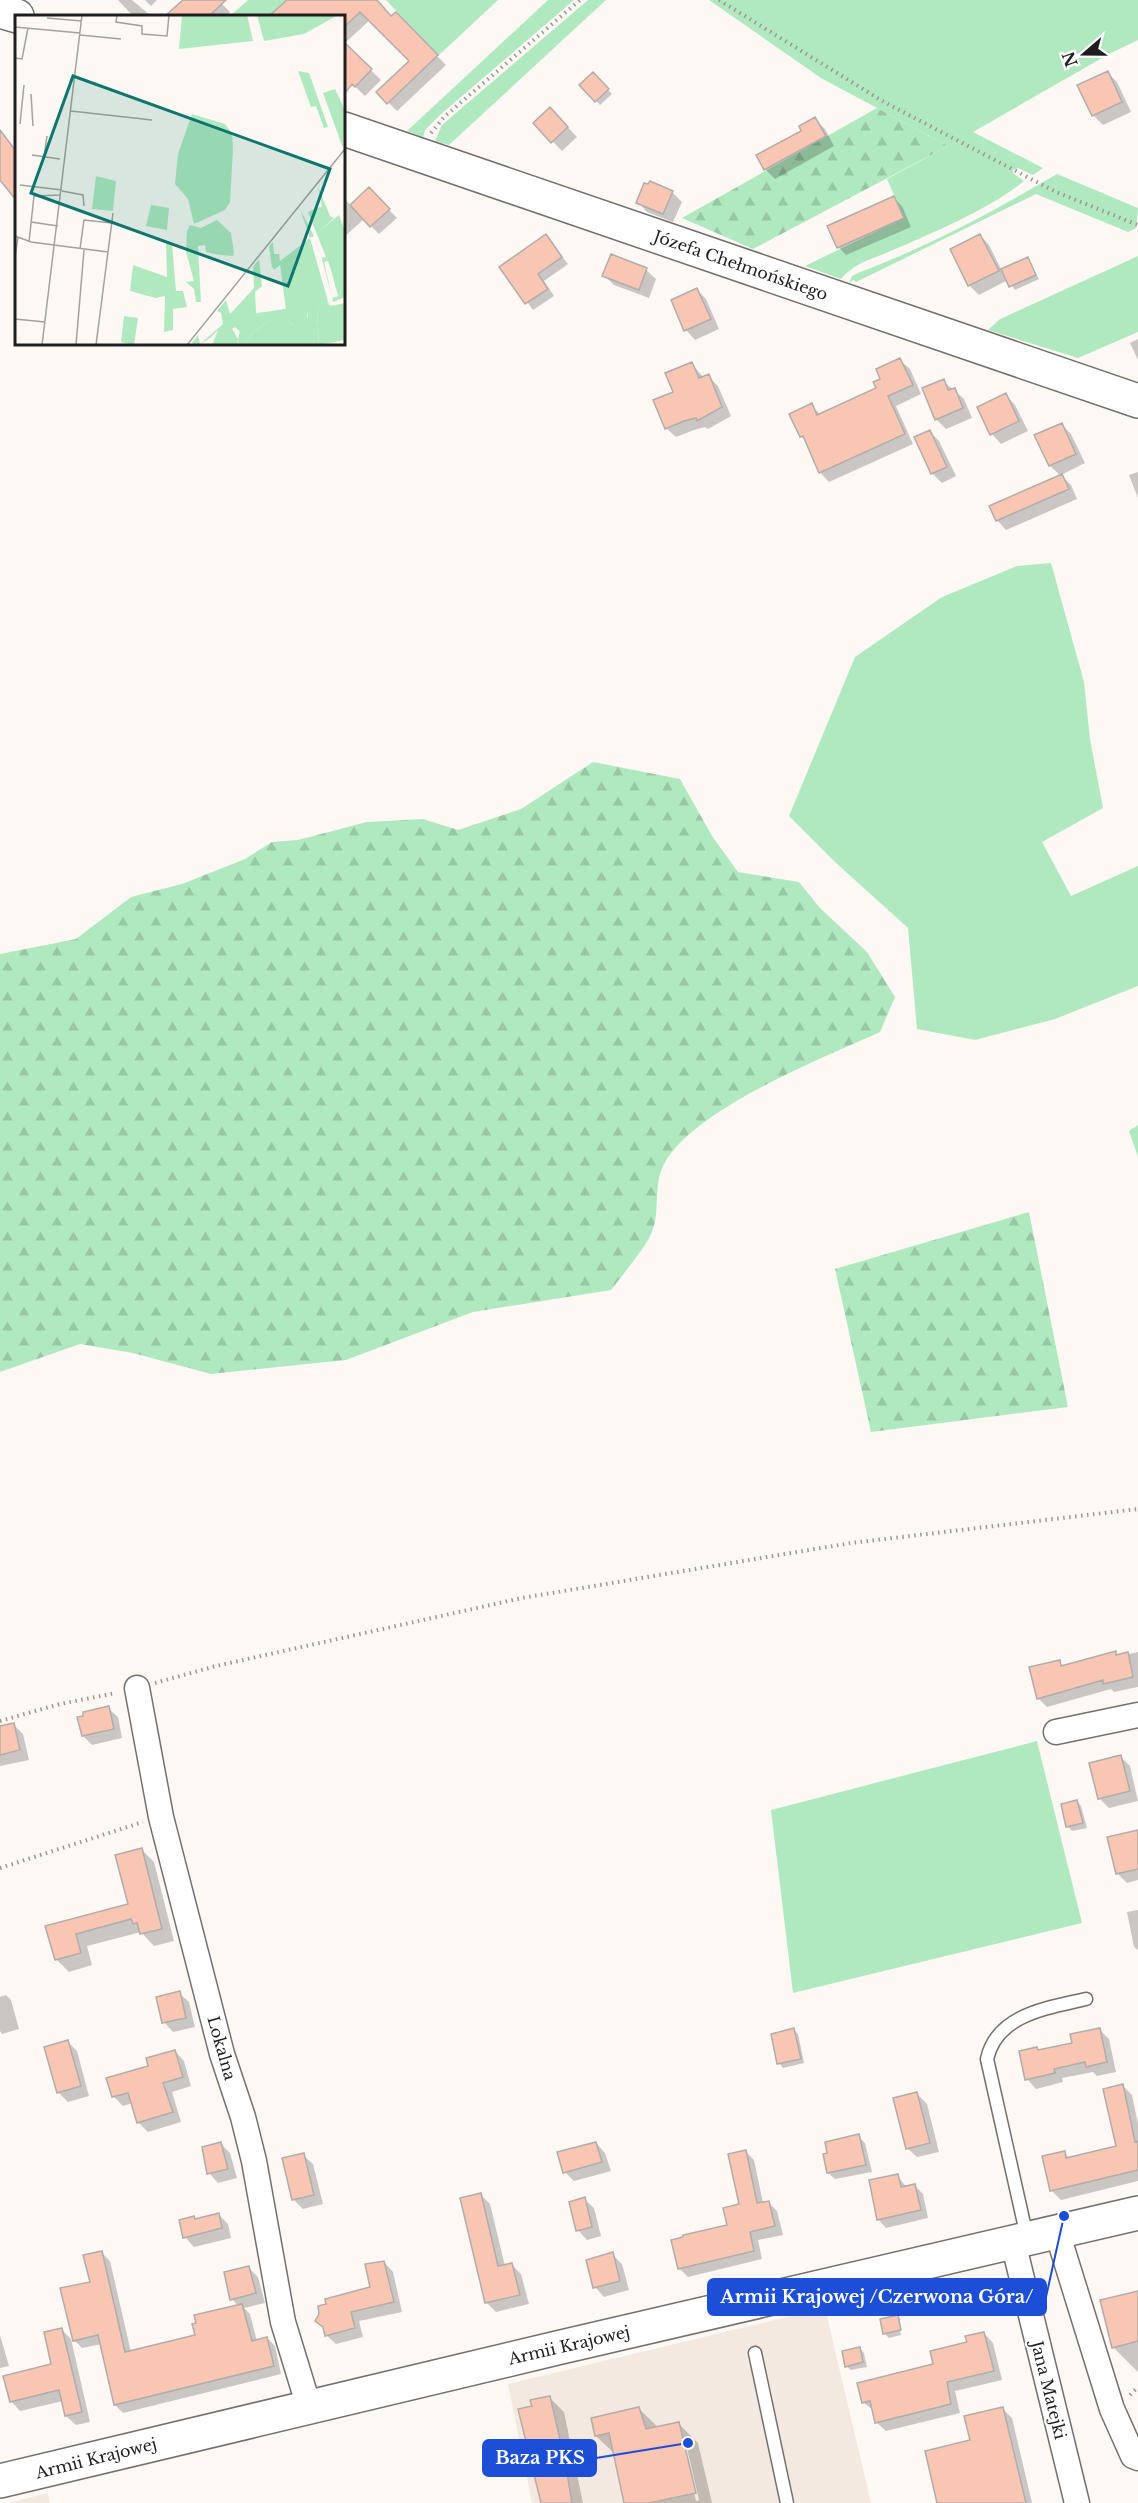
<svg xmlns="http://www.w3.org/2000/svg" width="1138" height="2503" font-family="'Libre Baskerville',serif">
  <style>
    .built { fill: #f4e9e0 }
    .grass { fill: #b0e9bf }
    .forest { fill: url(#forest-firs) }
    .shadow { fill: #0003; fill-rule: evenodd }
    .building { fill: #f9c6b4; stroke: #b2acaa; stroke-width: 1.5 }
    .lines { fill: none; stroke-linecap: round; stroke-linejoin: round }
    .lane-casing { stroke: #74706d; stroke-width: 15 }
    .street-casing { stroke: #74706d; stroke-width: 27 }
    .secondary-casing { stroke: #74706d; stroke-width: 36 }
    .path { stroke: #9b9794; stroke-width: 4; stroke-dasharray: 1.5 4.5; stroke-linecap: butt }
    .lane { stroke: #fff; stroke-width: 12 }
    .street { stroke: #fff; stroke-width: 24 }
    .secondary { stroke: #fff; stroke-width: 33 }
    .labels { text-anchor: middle; stroke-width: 4.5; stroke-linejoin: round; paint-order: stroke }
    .street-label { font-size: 16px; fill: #1f1e1c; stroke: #fff }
    .inset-road { fill: none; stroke: #a4a19e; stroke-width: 1.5 }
    .view { fill: #0f766e; fill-opacity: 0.15; stroke: #0f766e; stroke-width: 3 }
    .inset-edge { fill: none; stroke: #1f1e1c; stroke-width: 3 }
    .leader { fill: none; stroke: #1d4ed8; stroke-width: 2 }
    .callout-dot { fill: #1d4ed8; stroke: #fff; stroke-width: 2 }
    .callout { fill: #1d4ed8; stroke: #1d4ed8; stroke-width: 2 }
    .callout-label { font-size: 18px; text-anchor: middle; font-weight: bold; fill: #fff }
  </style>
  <defs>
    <pattern id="forest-firs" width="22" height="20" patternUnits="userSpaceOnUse" patternTransform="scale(1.5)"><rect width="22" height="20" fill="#b0e9bf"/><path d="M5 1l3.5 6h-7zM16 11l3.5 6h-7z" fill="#97c7a4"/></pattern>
  </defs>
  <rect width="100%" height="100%" fill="#fdf8f4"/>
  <!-- built -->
  <path class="built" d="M825,2308L871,2503H532L508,2384Z
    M48,2493L50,2503H8Z"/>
  <!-- grass -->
  <path class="grass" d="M248,0H287L269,16H230Z
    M386,0H498L438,56Z
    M548,0H574L440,115L425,130L423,137L407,131Z
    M588,0H606L449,145L435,141L442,125Z
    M709,0H1138V40L1109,54L973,132L1043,168L1033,175L1018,168L1013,170V173L1024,181C993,207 931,234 893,250C876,258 853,263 841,279L805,266L904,218L887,179L948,146L821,78Z
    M1057,174L1138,208L1136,228L1128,232L1036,194L856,282L853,280L849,283L852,276L858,273C927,247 994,211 1057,174Z
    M1138,256V332L1078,358L988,330L1000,319Z
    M1051,563L1084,682L1090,739L1103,808L1042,842L1071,896L1138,866V986L1055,1019L975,1040L917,1029L908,928L835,862L789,816L855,657L942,597L1017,566Z
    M1037,1741L1082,1923L793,1993L771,1810Z"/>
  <!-- forest -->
  <path class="forest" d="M877,108L948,146L753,249L682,218Z
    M593,762L680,779L712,836L738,872L799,882L820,908L867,952L895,997L880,1032C825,1057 682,1113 661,1171C654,1191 660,1216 651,1234C644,1250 622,1275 611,1290L473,1312L346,1360L211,1374L133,1353L80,1344L0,1372V954L76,939L131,897L182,884L245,859L272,842L298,840L367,822L423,819L458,830L521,809Z
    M1138,1125V1157L1129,1131Z
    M1029,1212L1068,1407L871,1432L835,1269Z"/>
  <!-- shadow -->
  <path class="shadow" d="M118,0H132L151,16H133Z
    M145,0H157L151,6Z
    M185,0H218L230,12L226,16H167Z
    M289,0H376L392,17L396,14L446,65L397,111L378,92L411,61L370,20L345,43L344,16H275L273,15Z
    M352,52L381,80L365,96L344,76V61Z
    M1108,73L1117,82L1131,112L1103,125L1093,115Z
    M593,74L612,94L600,105L581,85Z
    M550,109L577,137L562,151L535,123Z
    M815,119L825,129L834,146L775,179L765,169L758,156L803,131Z
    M0,133L16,150V198L0,178Z
    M369,189L397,218L379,234L364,219L344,237V198L351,206Z
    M672,192L682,202L673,222L647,212L638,202Z
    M894,198L902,206L911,227L846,255L838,247Z
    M980,235L989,245L1002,271L1027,259L1039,279L1015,290L1008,280L979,295L969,285Z
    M546,236L568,264L544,281L554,296L533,310L501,267Z
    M646,270L656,279L649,298L614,285L604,275Z
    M697,290L706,299L719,329L695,340L686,330L673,301Z
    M1138,339V360L1130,343Z
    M900,360L910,369L921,394L896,406L913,444L829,482L820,472L808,443L801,436L811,405L821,415L878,388L882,379Z
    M692,364L704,378L708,376L718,386L731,416L708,429L705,427L694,430L676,437L666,428L674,393Z
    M943,381L964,399L972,418L946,429L936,419Z
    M1006,395L1015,405L1028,431L1001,444L992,434L979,408Z
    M1061,424L1071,434L1085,463L1061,475L1071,485L1077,499L1006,530L997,520L1061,476L1050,466L1036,436Z
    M930,432L939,441L956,476L942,483L932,473Z
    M1138,472V498L1129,475Z
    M1115,1652L1119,1656L1138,1652V1687L1114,1692L1111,1689L1047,1707L1038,1698L1059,1662L1065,1667Z
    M108,1708L118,1717L122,1738L92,1745L83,1736Z
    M13,1724L23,1734L29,1760L0,1766V1727Z
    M1121,1757L1130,1766L1138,1801L1109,1808L1099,1798Z
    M1077,1801L1081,1806L1087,1828L1072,1831L1068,1827Z
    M1138,1831V1880L1127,1883L1118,1874Z
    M142,1850L154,1862L174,1941L154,1946L141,1932L87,1946L92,1965L69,1972L57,1960L47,1927L130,1905Z
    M1138,1910V1950L1134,1947L1127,1912Z
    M179,1993L189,2002L195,2027L173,2032L164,2022Z
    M6,1995L11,2000L19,2029L2,2034L0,2031V1997Z
    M1099,2029L1109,2039L1116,2072L1097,2076L1093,2072L1062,2078L1063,2082L1036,2089L1027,2079L1073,2044Z
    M794,2030L798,2034L804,2063L783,2068L779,2063Z
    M68,2042L77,2051L89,2096L68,2102L58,2092Z
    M175,2051L184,2061L191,2086L172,2092L181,2122L148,2132L138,2122L132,2103L123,2106L113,2096L150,2067Z
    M1122,2085L1132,2095L1138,2124V2181L1061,2200L1051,2190L1064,2153L1070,2159L1118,2148Z
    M917,2094L927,2104L939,2152L917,2157L907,2148Z
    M858,2136L865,2143L872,2172L835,2179L828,2173Z
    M220,2143L230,2153L237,2178L218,2183L209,2173Z
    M596,2143L605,2153L611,2171L574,2181L565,2172Z
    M745,2151L754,2160L763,2203L768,2202L777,2211L783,2235L758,2240L762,2259L688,2277L679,2268L729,2226L741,2205Z
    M303,2155L313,2164L323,2204L303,2209L294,2200Z
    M897,2175L907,2188L915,2186L923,2194L928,2218L886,2228L878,2219Z
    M481,2195L490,2204L505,2266L512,2265L521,2274L529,2304L496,2312L486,2302Z
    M584,2199L594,2208L601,2236L587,2240L578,2230Z
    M218,2214L228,2224L231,2238L194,2247L185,2237L194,2217L196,2220Z
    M102,2253L110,2261L131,2352L197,2336L239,2307L232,2299L249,2268L258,2277L265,2303L244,2308L250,2314L257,2341L267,2338L275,2346L281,2374L123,2413L115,2405L102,2344L82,2348L74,2340Z
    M612,2254L622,2264L629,2290L604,2297L595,2287Z
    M384,2262L393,2272L402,2312L359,2321L363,2337L336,2344L326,2335L372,2288Z
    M1138,2292V2372L1113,2347Z
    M898,2317L901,2320H898L901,2335L889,2338L885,2334Z
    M61,2329L71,2339L90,2422L76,2425L66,2416L63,2401L20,2411L11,2401L53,2365Z
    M984,2333L993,2343L1002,2380L955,2391L960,2413L886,2431L876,2422L874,2411L863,2402L935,2365Z
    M0,2335L9,2366L0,2368Z
    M860,2349L864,2353L867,2367L851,2370L846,2366Z
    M549,2397L564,2412L583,2503H542L534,2407Z
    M1002,2408L1012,2418L1032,2503H939L972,2441Z
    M639,2409L659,2428L679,2424L698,2443L712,2503H625L615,2454L596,2436ZM683,2444H686L699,2500L696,2501Z"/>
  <!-- building -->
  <path class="building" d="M183,0H226L209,16H165Z
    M287,0H377L391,16L396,12L438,55L387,104L376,92L409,61L360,12L344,27V16H269Z
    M344,42L372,69L355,87L352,84L344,94Z
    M1108,71L1122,102L1092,116L1077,85Z
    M593,72L609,89L595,102L579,85Z
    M550,107L568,127L551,143L533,123Z
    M815,117L826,136L764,170L756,155L801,131L799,126Z
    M0,130L16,151V200L0,180Z
    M650,181L673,191L663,214L636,203L644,183L648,184Z
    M369,187L390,209L370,227L350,205Z
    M894,196L904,218L837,248L827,226Z
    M546,234L562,257L538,274L548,289L525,304L499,267Z
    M980,234L999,271L968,286L950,249Z
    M611,254L647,268L639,290L602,276Z
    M1028,257L1036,275L1009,287L1001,269Z
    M697,288L711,319L684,331L671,300Z
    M900,358L913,385L888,396L905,434L819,473L803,436L800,437L789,414L812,403L817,415L876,388L873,382L880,379L876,369Z
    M692,362L699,378L709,374L722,407L697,421L696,418L684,421L665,429L653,400L673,392L665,373Z
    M944,379L948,390L955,388L963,408L935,420L922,388Z
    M1006,393L1019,421L990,435L977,407Z
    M1062,423L1076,454L1049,466L1034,435Z
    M930,430L947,467L931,474L914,437Z
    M1062,474L1069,489L996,521L989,506Z
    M1116,1651V1655L1128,1652L1133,1677L1103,1684V1680L1037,1699L1029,1667L1060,1660L1061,1666Z
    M109,1706L114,1729L82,1736L77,1717L83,1716V1712Z
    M14,1723L20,1750L0,1755V1726Z
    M1121,1755L1130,1791L1098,1799L1089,1763Z
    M1077,1800L1083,1823L1066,1827L1061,1804Z
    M1138,1830V1869L1116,1874L1107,1837Z
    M142,1848L162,1929L140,1934L137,1923L133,1924L131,1919L76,1934L81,1953L55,1960L45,1926L128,1904L115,1855Z
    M180,1991L186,2018L162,2023L156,1997Z
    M794,2028L801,2059L777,2064L771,2034Z
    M1100,2028L1107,2062L1086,2067L1085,2062L1054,2069L1055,2073L1025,2080L1019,2051L1037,2047L1038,2050L1072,2043L1070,2034Z
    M68,2040L81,2086L57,2093L44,2047Z
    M175,2050L183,2077L163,2083L173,2112L137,2123L128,2093L112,2097L106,2078L148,2066L146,2058Z
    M1123,2084L1135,2142L1138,2141V2170L1050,2191L1042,2156L1065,2151L1066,2158L1116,2146L1103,2089Z
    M917,2092L930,2143L906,2149L893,2098Z
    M859,2134L866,2165L827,2173L823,2154L827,2153L825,2142Z
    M221,2142L228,2169L207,2174L202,2147Z
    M596,2142L602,2162L563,2173L557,2152Z
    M746,2150L757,2203L769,2201L775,2226L750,2232L754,2251L678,2269L671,2240L683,2237V2235L727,2225L723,2208L739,2204L728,2154Z
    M304,2153L314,2195L292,2200L282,2158Z
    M898,2174L901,2187L915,2184L921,2210L877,2220L869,2180Z
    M481,2193L498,2266L512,2263L520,2295L485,2303L460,2198Z
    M585,2197L592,2227L576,2231L569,2202Z
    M219,2213L222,2228L183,2238L179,2220L194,2216L195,2219Z
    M102,2251L125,2352L195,2335L192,2324L196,2323L194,2315L242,2304L252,2341L267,2337L274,2366L114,2405L98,2335L73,2341L60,2288L90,2282L83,2255Z
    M613,2252L620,2281L593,2288L586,2260Z
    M384,2261L394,2302L351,2312L355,2328L325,2336L323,2327L315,2321L319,2314L318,2306L326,2304L325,2299L370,2287L365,2264Z
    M249,2266L256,2293L230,2300L224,2272Z
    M1138,2291V2341L1112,2348L1100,2300Z
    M898,2315L901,2330L883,2334L880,2319Z
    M62,2328L82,2412L65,2416L59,2390L10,2402L3,2376L51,2364L44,2332Z
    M984,2332L994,2371L947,2382L951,2404L875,2423L870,2401L862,2403L857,2383L933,2364L930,2351L967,2342L965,2336Z
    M860,2347L863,2362L845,2367L842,2351Z
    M550,2396L565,2461L572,2503H541L518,2409L532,2406L530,2400Z
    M639,2407L646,2429L679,2422L696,2493L649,2503H624L609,2433L595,2436L591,2418Z
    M1003,2407L1026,2503H937L925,2451L970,2440L964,2416Z"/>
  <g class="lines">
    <!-- lane casing -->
    <g class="lane-casing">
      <path id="lane" d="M1027,2237L987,2059C997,2014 1048,2008 1086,1999
        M755,2353L787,2503"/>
    </g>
    <!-- street casing -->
    <g class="street-casing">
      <path id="street" d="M137,1688L161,1817L222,2054L243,2117L254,2161L283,2322L309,2407
        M1056,1732L1138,1715
        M1057,2232L1112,2409L1133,2456L1138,2458
        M1013,2242L1077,2503"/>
    </g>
    <!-- secondary casing -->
    <g class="secondary-casing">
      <path id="secondary" d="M0,11L17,16
        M344,129L1138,401
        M0,2481L557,2348L1138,2213"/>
    </g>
    <!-- path -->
    <path class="path" d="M719,0L884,102L1056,192L1138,225
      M431,133L444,117L580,0
      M155,1683L216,1666L522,1598L851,1543L1138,1509
      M0,1721L60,1704L116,1693
      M0,1868L143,1822
      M1130,2395L1138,2387"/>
    <!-- lane -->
    <use href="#lane" class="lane"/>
    <!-- street -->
    <use href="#street" class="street"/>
    <!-- secondary -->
    <use href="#secondary" class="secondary"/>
  </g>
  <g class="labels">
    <!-- street labels -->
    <g class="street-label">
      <text transform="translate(741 265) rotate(19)" y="6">Józefa Chełmońskiego</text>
      <text transform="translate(222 2048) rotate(74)" y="6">Lokalna</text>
      <text transform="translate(569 2345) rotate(-13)" y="6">Armii Krajowej</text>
      <text transform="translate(1049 2390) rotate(76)" y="6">Jana Matejki</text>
      <text transform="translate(96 2458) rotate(-14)" y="6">Armii Krajowej</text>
    </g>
  </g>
  <!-- overview -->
  <g transform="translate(15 15)">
    <rect width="330" height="330" fill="#fdf8f4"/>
    <path d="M283,56L294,58L313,112L309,113L301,91L296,92ZM320,74L330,95L328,133L308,78ZM81,161L101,166L98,196L77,194ZM303,172L315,201L319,203L303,217L324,200L330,216V282L318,287L317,283L323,281L316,255L313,246L309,247L317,281L305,237L299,221L295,223L314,290L319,291L302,294L304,330H229L238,317L256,305H272L277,310L293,302L292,292H281L261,298L240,299L225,317L220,312L217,314L223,324L222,330H197L203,315L194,324L185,329L179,330L177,328L183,320L185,329L208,309L206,298L202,296L211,285L215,299L239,273L238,252L244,244L247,271L240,277L241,298L271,295L265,250L259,255L258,252L249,263L257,253L254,231L258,227L259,239H264L265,246L295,223L285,194L299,221L307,243L311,242L293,197L307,191ZM202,205L216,218L219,238L218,241L205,240L191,237L190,230L183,231L186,287H181L179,274L171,267L179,266L171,237L172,216L175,210L186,213Z" fill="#b0e9bf"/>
    <path d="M167,0H232L238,26L164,34ZM242,0H323L289,19L249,26ZM177,99L210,109L217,118L218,134L215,187L210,195L179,209L173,184L160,169L163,139ZM136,190L154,193L152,215L131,211ZM151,228H157L161,276H168L172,292L158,294V315L149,317L150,281L141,283L115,276L118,250L152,262ZM299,247L300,261L289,269L284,257Z" fill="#b0e9bf"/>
    <path d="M330,288V325L304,330L302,294ZM281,292H293L292,304L277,310L272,305H256L238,317L229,330H222L225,315L239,299Z" fill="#b0e9bf"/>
    <path d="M109,301L123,303L119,330L106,327Z" fill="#b0e9bf"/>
    <path class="inset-road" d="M102,0L101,7L127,11V19L152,21L154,0M32,3L67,6M0,12L65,18M65,20L106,24M0,43L7,44L13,13M16,79L18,111M56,96L137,105M5,109L9,70M17,140L45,144M29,142L32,121M5,170L47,175M47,176L68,180L69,191M16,207L43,211M0,221L16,227L93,237M14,227L19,181L46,180M65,234L69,205L97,208M0,242L3,222M0,261V297M0,304L30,307M27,330L67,0M61,330L69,235M81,330L98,198M172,330L330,134"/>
    <path class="view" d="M58,61L315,154L273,271L16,178Z"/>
    <rect width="330" height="330" class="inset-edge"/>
  </g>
  <!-- callouts -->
  <path class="leader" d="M1064 2216L1046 2297M688 2443L596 2458"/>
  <g class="callout-dot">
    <circle cx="1064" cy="2216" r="6"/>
    <circle cx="688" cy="2443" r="6"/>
  </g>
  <g class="callout">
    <rect x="708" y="2279" width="338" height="36" rx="6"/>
    <rect x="483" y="2440" width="113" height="36" rx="6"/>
  </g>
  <g class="callout-label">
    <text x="877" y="2303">Armii Krajowej /Czerwona Góra/</text>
    <text x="540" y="2464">Baza PKS</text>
  </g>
  <!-- north arrow -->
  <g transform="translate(1084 54) rotate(250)" stroke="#ffffff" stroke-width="4.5" paint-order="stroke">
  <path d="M0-4.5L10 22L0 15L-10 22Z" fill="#1f1e1c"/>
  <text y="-9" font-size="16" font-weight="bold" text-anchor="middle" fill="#1f1e1c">N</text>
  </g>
</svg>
